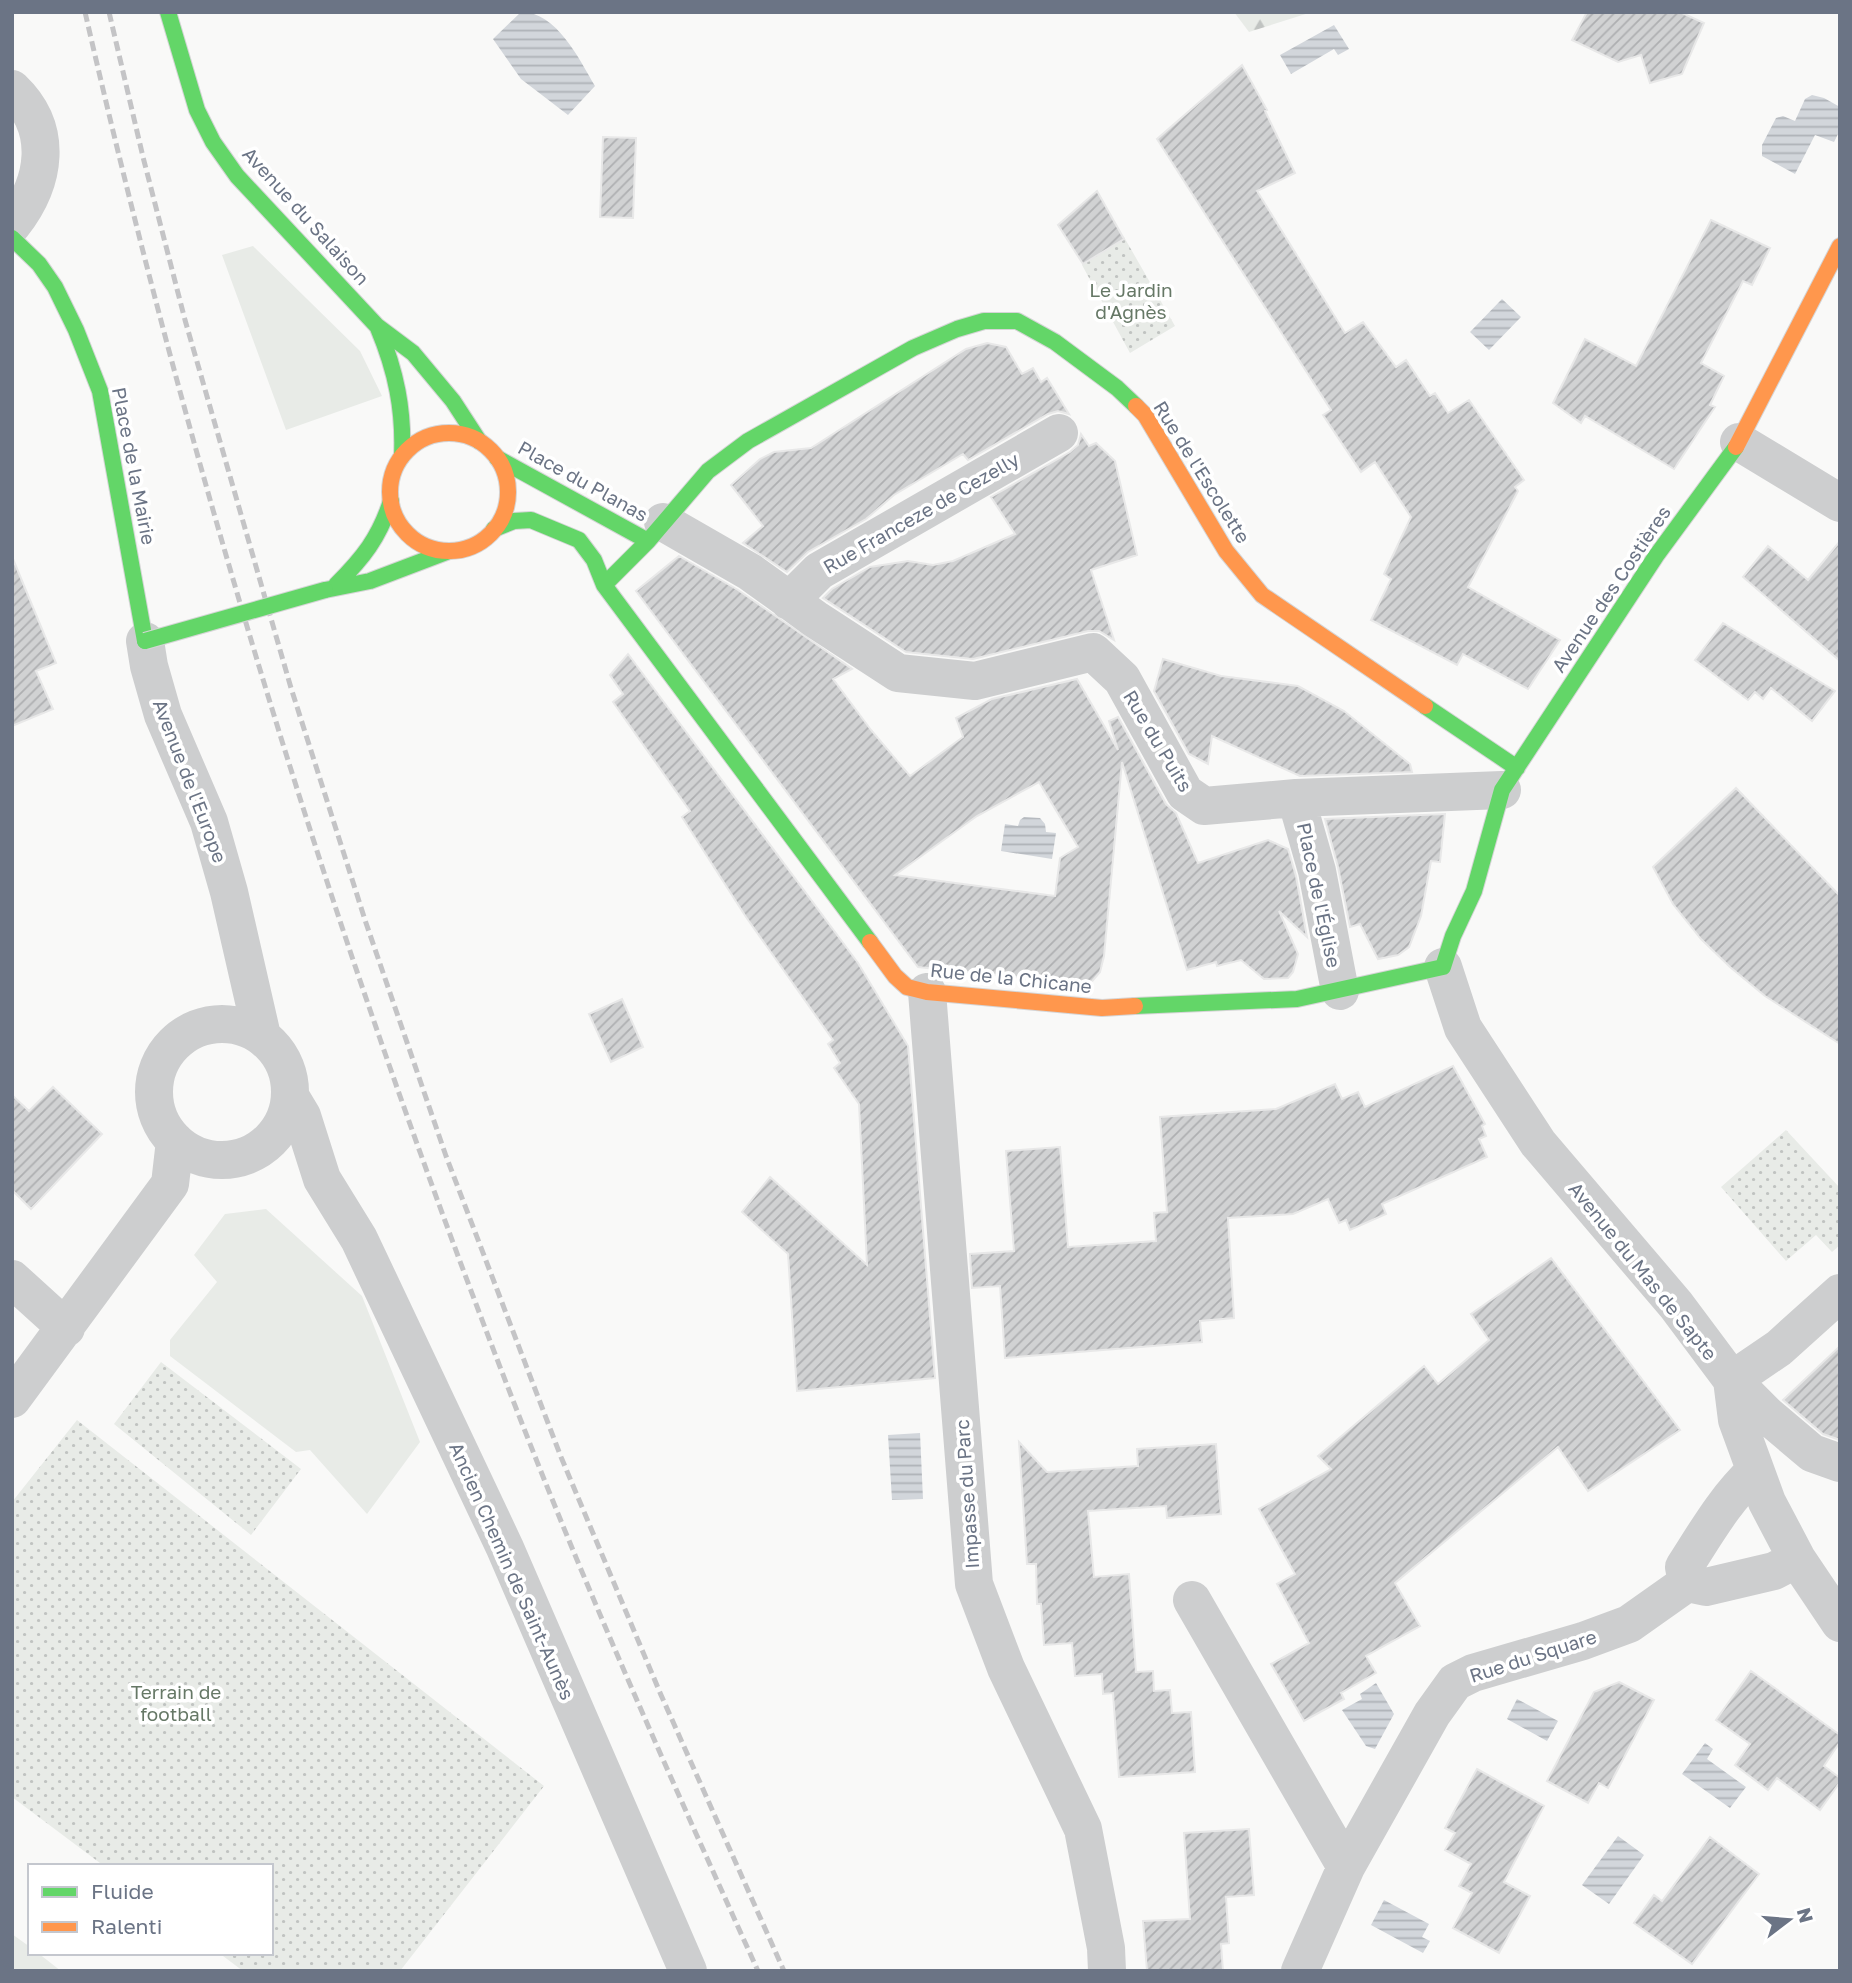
<svg xmlns="http://www.w3.org/2000/svg" width="1852" height="1983" font-family="'Golos Text',sans-serif">
  <style>
    .grass { fill: #e8ebe7 }
    .forest { fill: url(#forest-firs) }
    .park { fill: url(#park-dots) }
    .water { fill: url(#water-rules) }
    .building { fill: url(#building-hatch); stroke: #e8e8e8; stroke-width: 2; fill-rule: evenodd }
    .lines { fill: none; stroke-linecap: round; stroke-linejoin: round }
    .fast-casing { stroke: #d5d5d6; stroke-width: 18 }
    .slow-casing { stroke: #d5d5d6; stroke-width: 18 }
    .street { stroke: #cdcecf; stroke-width: 38 }
    .fast { stroke: #63d668; stroke-width: 16 }
    .slow { stroke: #ff974d; stroke-width: 16 }
    .rail { stroke: #c4c4c6; stroke-width: 5; stroke-dasharray: 10 5; stroke-linecap: butt }
    .fast-bridge-casing { stroke: #d5d5d6; stroke-width: 18; stroke-linecap: butt }
    .fast-bridge { stroke: #63d668; stroke-width: 16 }
    .labels { text-anchor: middle; stroke-width: 7; stroke-linejoin: round; paint-order: stroke }
    .street-label { font-size: 19px; fill: #6b7485; stroke: #fff }
    .park-label { font-size: 19px; fill: #667866; stroke: #fff }
  </style>
  <defs>
    <pattern id="forest-firs" width="22" height="20" patternUnits="userSpaceOnUse" patternTransform="scale(1.75)"><rect width="22" height="20" fill="#e8ebe7"/><path d="M5 1l3.5 6h-7zM16 11l3.5 6h-7z" fill="#c0c3c1"/></pattern>
    <pattern id="park-dots" width="8" height="8" patternUnits="userSpaceOnUse" patternTransform="scale(1.75)"><rect width="8" height="8" fill="#e8ebe7"/><path d="M2 2h.1M6 6h.1" fill="none" stroke="#c0c3c1" stroke-width="1.8" stroke-linecap="round"/></pattern>
    <pattern id="water-rules" width="6" height="5" patternUnits="userSpaceOnUse" patternTransform="scale(1.75)"><rect width="6" height="5" fill="#d2d6db"/><path d="M0 2.5h6" fill="none" stroke="#aeb2b7"/></pattern>
    <pattern id="building-hatch" width="6" height="6" patternUnits="userSpaceOnUse" patternTransform="scale(1.75)"><rect width="6" height="6" fill="#d1d2d3"/><path d="M-1 1l2-2M0 6l6-6M5 7l2-2" fill="none" stroke="#aeafb1"/></pattern>
  </defs>
  <rect width="100%" height="100%" fill="#f9f9f8"/>
  <!-- grass -->
  <path class="grass" d="M253,246L360,351L382,396L286,430L222,255Z
    M266,1209L362,1296L420,1442L367,1514L310,1450L296,1452L170,1356V1340L217,1282L194,1255L225,1214Z
    M12,1934L30,1947V1953H38L61,1971H12Z"/>
  <!-- forest -->
  <path class="forest" d="M1234,12H1312L1249,32Z"/>
  <!-- park -->
  <path class="park" d="M1124,237L1175,326L1130,353L1082,265Z
    M1786,1130L1840,1188V1245L1832,1252L1816,1235L1786,1261L1721,1187Z
    M161,1362L301,1469L251,1535L114,1424Z
    M77,1420L544,1786L400,1971H243L219,1953H271V1866H104L12,1797V1502Z"/>
  <!-- water -->
  <path class="water" d="M521,12C557,12 579,59 595,86L568,115L521,79L493,39Z
    M1334,25L1349,49L1338,55L1334,49L1291,74L1280,55Z
    M1812,95L1824,98L1840,107V130L1834,142L1815,135L1795,174L1762,156V145L1776,118L1783,116L1795,121L1805,99Z
    M1502,299L1521,317L1489,350L1470,332Z
    M1024,817L1040,818L1045,824L1046,832L1056,833L1052,859L1001,851L1005,824L1018,826L1020,820Z
    M920,1433L923,1499L892,1500L888,1435Z
    M1376,1683L1394,1714L1375,1749L1366,1746L1342,1710L1362,1699L1360,1694Z
    M1517,1699L1558,1721L1547,1741L1507,1719Z
    M1705,1743L1713,1749L1707,1759L1746,1787L1730,1808L1682,1774Z
    M1618,1836L1644,1855L1609,1904L1582,1885Z
    M1384,1900L1429,1924L1422,1937L1430,1941L1423,1953L1371,1925Z"/>
  <!-- building -->
  <path class="building" d="M1587,12H1680L1704,23L1682,74L1650,83L1641,55L1618,62L1572,40Z
    M1242,65L1267,110L1265,111L1295,173L1257,191L1345,333L1363,322L1396,367L1406,360L1430,396L1435,393L1448,413L1469,400L1524,480L1515,487L1518,491L1468,587L1560,640L1528,689L1463,654L1457,665L1371,620L1391,579L1384,574L1411,517L1375,462L1361,472L1323,415L1331,410L1157,139Z
    M603,137L636,138L633,218L600,217Z
    M1097,191L1124,239L1083,264L1058,225Z
    M1711,220L1770,248L1752,285L1743,281L1701,363L1724,376L1710,405L1715,407L1674,469L1585,416L1581,423L1553,403L1585,339L1636,366Z
    M987,343L1006,347L1022,374L1033,368L1041,382L1047,378L1069,414L1058,411L1048,414L968,460L963,454L894,495L866,519L808,552L787,572L743,543L763,526L731,485L760,459L774,452L811,448L966,349Z
    M1081,434L1089,446L1096,443L1115,461L1137,555L1091,570L1114,640L1099,631H1088L973,659L906,652L823,598L832,589L870,567L908,561L933,565L953,561L1015,534L991,497L1070,452L1078,445Z
    M1840,541V661L1743,577L1768,546L1808,580Z
    M679,556L738,590L852,669L833,679L871,730L910,776L963,737L956,718L992,699L1077,679L1118,750L1109,721L1118,717L1166,804L1176,813L1198,863L1268,840L1288,849L1296,876L1307,937L1279,911L1298,954L1293,972L1288,978L1264,979L1241,960L1217,966L1216,962L1187,970L1122,762L1104,956L1100,972L1089,985L918,967L636,591ZM1039,782L1078,847L1060,858L1055,896L895,875L977,816Z
    M13,559L56,663L36,671L53,709L12,726Z
    M1723,623L1835,691L1812,721L1771,688L1763,699L1755,692L1748,700L1695,660Z
    M628,654L858,963L908,1046L935,1378L797,1391L788,1254L742,1212L770,1177L867,1265L859,1104L834,1068L840,1063L828,1044L833,1040L746,917L682,817L690,811L613,702L623,694L610,675Z
    M1163,659L1221,676L1298,686L1344,711L1410,764L1412,772L1300,776L1212,736L1208,764L1189,754L1154,691Z
    M1736,788L1840,896V1044L1765,996L1730,967L1701,939L1673,904L1653,867Z
    M1445,814L1440,862L1431,861L1421,916L1409,947L1398,955L1378,959L1360,924L1350,927L1338,867L1325,819Z
    M622,999L643,1047L611,1062L589,1014Z
    M1453,1066L1485,1124L1482,1126L1486,1136L1479,1139L1487,1157L1382,1204L1386,1214L1350,1230L1346,1220L1339,1223L1328,1199L1293,1214L1228,1218L1234,1318L1200,1321L1202,1342L1005,1358L1000,1286L972,1288L970,1254L1014,1251L1006,1151L1060,1147L1068,1247L1156,1241L1154,1213L1167,1212L1160,1117L1276,1109L1335,1084L1342,1099L1358,1092L1365,1107Z
    M53,1087L102,1134L31,1209L12,1190V1095L29,1111Z
    M1551,1258L1680,1430L1588,1491L1558,1447L1395,1583L1420,1626L1366,1656L1376,1673L1341,1693L1344,1699L1304,1721L1271,1664L1309,1643L1277,1584L1295,1574L1259,1509L1331,1469L1318,1456L1424,1366L1438,1384L1489,1340L1471,1314Z
    M1840,1346V1440L1823,1434L1783,1400Z
    M1019,1442L1047,1472L1138,1466L1137,1449L1216,1444L1221,1514L1167,1518L1166,1506L1088,1511L1094,1577L1129,1574L1136,1672L1153,1671L1154,1691L1170,1690L1172,1713L1191,1712L1195,1772L1119,1777L1113,1693L1103,1694L1102,1674L1075,1676L1072,1643L1044,1645L1041,1604H1037L1036,1564H1027Z
    M1751,1671L1840,1735V1742L1824,1766L1840,1778V1782L1820,1810L1777,1778L1768,1790L1735,1765L1750,1744L1716,1720Z
    M1619,1682L1654,1700L1608,1788L1599,1783L1588,1803L1547,1781L1594,1692Z
    M1477,1769L1544,1806L1504,1882L1530,1896L1499,1953L1453,1928L1472,1893L1459,1886L1471,1864L1445,1850L1455,1833L1445,1828Z
    M1249,1829L1254,1895L1226,1897L1229,1943L1221,1944L1223,1971H1147L1143,1921L1190,1919L1184,1833Z
    M1710,1837L1759,1874L1692,1964L1634,1923L1654,1895L1662,1901Z"/>
  <g class="lines">
    <!-- fast casing -->
    <g class="fast-casing">
      <path id="fast" d="M168,12L197,110L213,142L237,176L377,326L413,353L453,401L479,441
        M12,238L39,264L55,287L76,330L100,391L145,641
        M378,328C396,371 404,410 402,456
        M497,458L648,541
        M494,529L514,521L531,520L579,540L594,560L604,585L870,942
        M336,585C363,558 379,538 391,501
        M604,585L648,541L708,471L748,441L913,348L957,329L984,321H1017L1055,342L1117,388L1136,406
        M325,590L370,581L449,551
        M1425,706L1517,768
        M1135,1006L1297,999L1443,967L1453,936L1474,891L1502,790L1656,556L1736,447"/>
    </g>
    <!-- slow casing -->
    <g class="slow-casing">
      <path id="slow" d="M1136,406L1145,415L1226,551L1262,595L1425,706
        M390 492a59 59 0 1 1 118 0a59 59 0 1 1-118 0Z
        M1736,447L1840,246
        M870,942L895,976L907,987L927,992L1102,1008L1135,1006"/>
    </g>
    <!-- street -->
    <path class="street" d="M12,89C54,129 46,182 12,225
      M1739,442L1840,503
      M663,522L750,572L815,619L898,673L975,681L1093,652L1122,679L1185,793L1204,806L1296,798L1502,790
      M789,601L819,571L1059,433
      M145,641L149,666L163,715L209,822L229,892L262,1036
      M1296,798L1317,871L1340,991
      M1443,967L1463,1028L1538,1143L1676,1305L1732,1380L1737,1420L1767,1502L1797,1559L1840,1623
      M927,992L974,1584L1006,1668L1083,1829L1106,1948L1107,1971
      M154 1092a68 68 0 1 1 136 0a68 68 0 1 1-136 0Z
      M290,1096L302,1116L322,1179L359,1239L505,1548L688,1971
      M12,1279L66,1328
      M1840,1293L1779,1348L1732,1380L1767,1415L1812,1453L1840,1463
      M12,1399L170,1184L175,1141
      M1687,1583L1684,1567C1706,1533 1725,1499 1755,1471
      M1192,1600L1346,1867
      M1300,1971L1346,1867L1432,1714L1455,1682L1473,1673L1583,1641L1629,1624L1687,1583L1706,1587L1774,1571L1797,1559"/>
    <!-- fast -->
    <use href="#fast" class="fast"/>
    <!-- slow -->
    <use href="#slow" class="slow"/>
    <!-- rail -->
    <path class="rail" d="M85,12C198,506 351,993 538,1464C606,1635 682,1803 758,1971
      M109,12L143,157L185,320L291,688L366,923L446,1156L561,1457L661,1695L784,1971"/>
    <!-- fast-bridge casing -->
    <g class="fast-bridge-casing">
      <path id="fast-bridge" d="M145,641L325,590"/>
    </g>
    <!-- fast-bridge -->
    <use href="#fast-bridge" class="fast-bridge"/>
  </g>
  <g class="labels">
    <!-- street labels -->
    <g class="street-label">
      <text transform="translate(306 216) rotate(48)" y="7">Avenue du Salaison</text>
      <text transform="translate(134 466) rotate(79)" y="7">Place de la Mairie</text>
      <text transform="translate(1202 472) rotate(58)" y="7">Rue de l'Escolette</text>
      <text transform="translate(583 481) rotate(29)" y="7">Place du Planas</text>
      <text transform="translate(921 513) rotate(-30)" y="7">Rue Franceze de Cezelly</text>
      <text transform="translate(1611 589) rotate(-56)" y="7">Avenue des Costières</text>
      <text transform="translate(1158 741) rotate(59)" y="7">Rue du Puits</text>
      <text transform="translate(190 781) rotate(69)" y="7">Avenue de l'Europe</text>
      <text transform="translate(1319 895) rotate(78)" y="7">Place de l'Église</text>
      <text transform="translate(1011 978) rotate(6)" y="7">Rue de la Chicane</text>
      <text transform="translate(1643 1271) rotate(51)" y="7">Avenue du Mas de Sapte</text>
      <text transform="translate(967 1494) rotate(-94)" y="7">Impasse du Parc</text>
      <text transform="translate(512 1571) rotate(66)" y="7">Ancien Chemin de Saint-Aunès</text>
      <text transform="translate(1533 1656) rotate(-18)" y="7">Rue du Square</text>
    </g>
    <!-- park labels -->
    <g class="park-label">
      <text x="1131" y="297">Le Jardin<tspan x="1131" dy="22">d'Agnès</tspan></text>
      <text x="176" y="1699">Terrain de<tspan x="176" dy="22">football</tspan></text>
    </g>
  </g>
  <!-- border -->
  <rect width="1852" height="1983" fill="none" stroke="#6b7485" stroke-width="28"/>
  <!-- legend -->
  <rect x="28" y="1864" width="245" height="91" fill="#ffffff" stroke="#c4c7ce" stroke-width="2"/>
  <rect x="42" y="1887" width="35" height="10" fill="#63d668" stroke="#c4c7ce" stroke-width="2"/>
  <text x="91" y="1899" font-size="21" fill="#6b7485">Fluide</text>
  <rect x="42" y="1922" width="35" height="10" fill="#ff974d" stroke="#c4c7ce" stroke-width="2"/>
  <text x="91" y="1934" font-size="21" fill="#6b7485">Ralenti</text>
  <!-- north arrow -->
  <g transform="translate(1789 1920) rotate(74)" stroke="#ffffff" stroke-width="5" paint-order="stroke">
  <path d="M0-5L12 26L0 18L-12 26Z" fill="#6b7485"/>
  <text y="-10" font-size="19" font-weight="bold" text-anchor="middle" fill="#6b7485">N</text>
  </g>
</svg>
